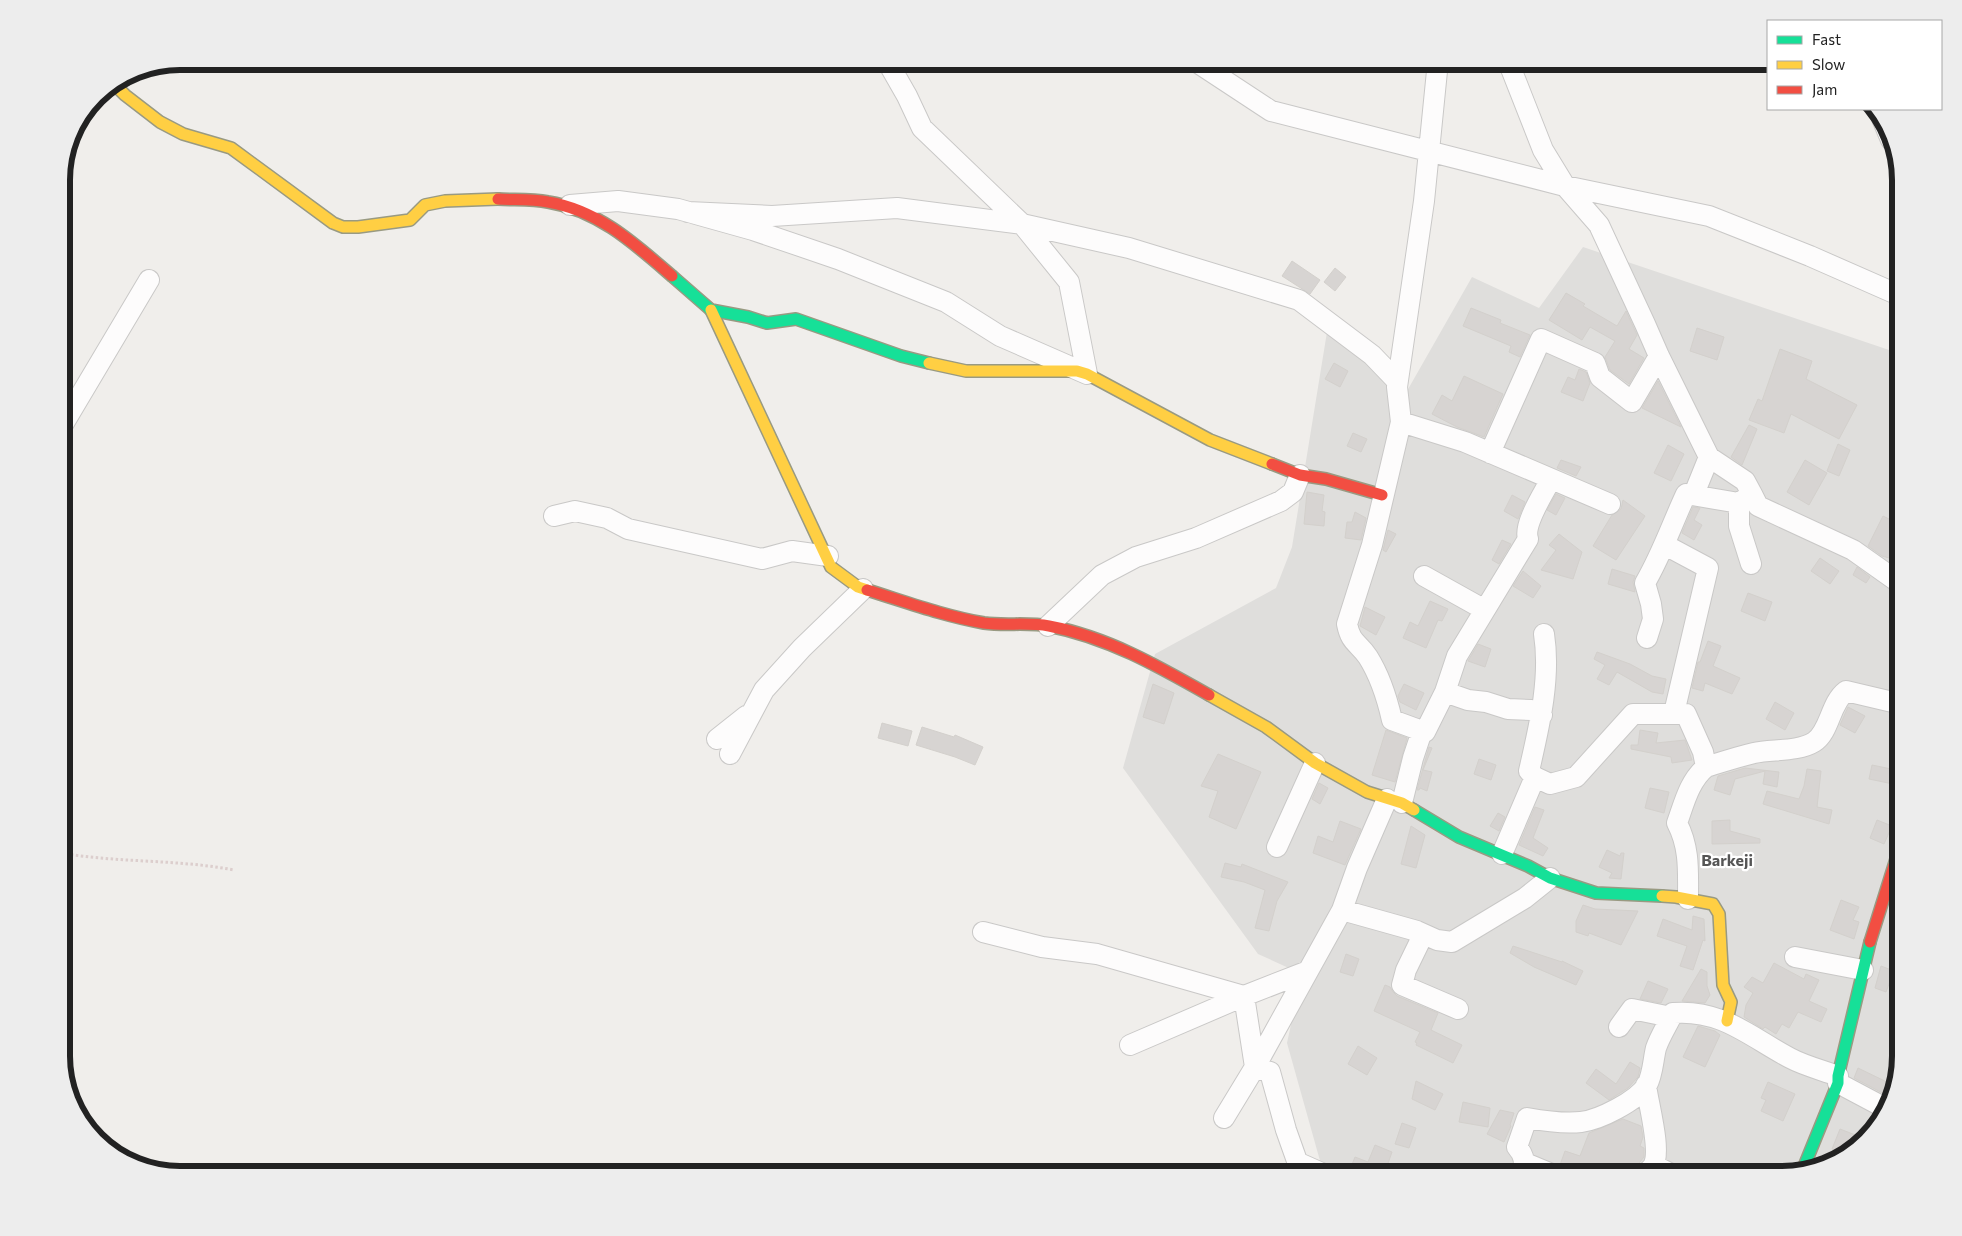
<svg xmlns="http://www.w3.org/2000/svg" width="1962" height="1236" font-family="Commissioner,sans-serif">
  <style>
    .residential { fill: #dfdedc }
    .building { fill: #d7d4d2; stroke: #d3d0cc }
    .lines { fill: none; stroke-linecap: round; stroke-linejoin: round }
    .street-casing { stroke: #c9c8c7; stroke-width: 22 }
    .fast-casing { stroke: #999a82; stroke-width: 14 }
    .slow-casing { stroke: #999a82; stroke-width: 14 }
    .jam-casing { stroke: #999a82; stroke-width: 14 }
    .path { stroke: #dccecd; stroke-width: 3; stroke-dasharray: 2.5 2.5; stroke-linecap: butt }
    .street { stroke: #fdfcfc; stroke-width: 20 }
    .fast { stroke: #16e098; stroke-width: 11 }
    .slow { stroke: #ffcf43; stroke-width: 11 }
    .jam { stroke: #f24e42; stroke-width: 11 }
    .labels { text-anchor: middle; stroke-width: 4.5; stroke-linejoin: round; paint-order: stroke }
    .quarter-label { font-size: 16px; font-weight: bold; fill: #555; stroke: #fff }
    .rim { fill: none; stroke: #222; stroke-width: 6 }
  </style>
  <rect width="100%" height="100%" fill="#f0eeeb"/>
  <!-- residential -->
  <path class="residential" d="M1583,247L1901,354V1057L1885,1116L1842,1159L1783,1175H1324L1287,1043L1302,974L1258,954L1123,768L1155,654L1276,588L1292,547L1327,332L1407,391L1472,277L1539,308Z"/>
  <!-- building -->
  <path class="building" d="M1292,261L1320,280L1310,294L1282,276Z
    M1335,268L1346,277L1335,291L1324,282Z
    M1566,293L1585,304L1583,306L1617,326L1626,311L1637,335L1629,349L1644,358L1629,384L1610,370L1605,357L1615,341L1590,327L1582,340L1549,320Z
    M1471,308L1501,320L1500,323L1530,335L1520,357L1509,352L1511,346L1463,326Z
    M1697,328L1724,337L1717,360L1690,351Z
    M1780,349L1812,361L1806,379L1857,405L1839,439L1791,414L1784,433L1749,420L1758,399L1762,401Z
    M1334,363L1348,371L1340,387L1325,379Z
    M1579,369L1586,372L1590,383L1583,401L1561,392L1568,377L1575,380Z
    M1464,376L1503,394L1484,437L1457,427L1432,414L1442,395L1452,401Z
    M1658,381L1681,427L1642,408Z
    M1749,425L1757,429L1742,465L1731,457Z
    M1353,433L1367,439L1361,452L1347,446Z
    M1838,444L1850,450L1839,476L1827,471Z
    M1668,445L1684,454L1671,481L1654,473Z
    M1561,460L1581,467L1576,476L1557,468Z
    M1805,460L1827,473L1809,505L1787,492Z
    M1307,492L1324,495L1322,511L1325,512L1324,526L1304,524Z
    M1556,494L1565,498L1556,515L1547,510Z
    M1512,495L1525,502L1518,519L1504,511Z
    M1623,500L1645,516L1616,560L1593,546L1612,515L1621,509Z
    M1693,507L1700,508L1694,520L1702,525L1694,540L1682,533Z
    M1355,512L1366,518L1361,540L1345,538L1347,522H1352Z
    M1883,516L1901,525V536L1889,558L1882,556L1868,546Z
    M1388,530L1396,534L1386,552L1383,550Z
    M1559,534L1582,552L1573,579L1541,570L1556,550L1549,545Z
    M1502,540L1511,544L1499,564L1492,560Z
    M1820,558L1839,571L1830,584L1811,571Z
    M1857,567L1870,577L1866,583L1853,575Z
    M1612,569L1635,576L1633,582L1635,592L1608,584Z
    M1523,571L1541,586L1533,598L1513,586Z
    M1748,593L1772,602L1765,621L1741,611Z
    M1430,601L1448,609L1442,621L1438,620L1426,648L1403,638L1410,622L1418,626Z
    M1365,607L1385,617L1376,635L1360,626Z
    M1708,641L1721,646L1713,666L1740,678L1732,694L1705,683L1703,691L1692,688L1698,662H1700Z
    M1478,644L1491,649L1485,667L1468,661Z
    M1597,652L1630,664L1652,676L1666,679L1663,694L1652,692L1617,672L1609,685L1597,679L1605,665L1594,659Z
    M1153,684L1174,693L1164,724L1143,717Z
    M1404,684L1424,693L1416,710L1400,702L1398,696Z
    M1775,702L1794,713L1785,730L1766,719Z
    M1848,707L1865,716L1855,733L1840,725Z
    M882,723L912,731L908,746L878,738Z
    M922,727L954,737L955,735L983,747L975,765L955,757L916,745Z
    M1386,730L1407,738L1395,782L1372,775Z
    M1640,730L1658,733L1656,743L1685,740L1692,760L1672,763L1671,757L1631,749V745H1638Z
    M1429,747L1432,748L1423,770L1432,772L1427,791L1420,788L1419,790H1417Z
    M1218,754L1261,772L1236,829L1209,817L1218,791L1201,786Z
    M1479,759L1496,765L1491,780L1474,774Z
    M1872,765L1896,770L1893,784L1869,779Z
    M1745,768L1779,772L1777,787L1763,784L1765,771L1735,779L1730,795L1714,790L1718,776Z
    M1807,769L1821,771L1817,807L1832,810L1829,824L1763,804L1767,791L1799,799L1804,786Z
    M1319,783L1328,788L1320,804L1312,799Z
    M1650,788L1669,792L1664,813L1645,808Z
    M1535,807L1544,810L1533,838L1548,848L1543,856L1519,845Z
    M1498,813L1505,817L1499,831L1490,826Z
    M1730,820V831L1760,839V843L1712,844V821Z
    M1877,820L1892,826L1884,844L1870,838Z
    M1340,821L1361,829L1345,865L1313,853L1318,836L1333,842Z
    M1411,826L1425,835L1416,868L1401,864Z
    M1607,850L1620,856L1621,853H1624L1621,879L1609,878L1612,873L1599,867Z
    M1225,863L1241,867L1242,864L1288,882L1277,901L1269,931L1255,928L1265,890L1244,882L1221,877Z
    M1841,900L1859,907L1853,920L1859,922L1854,939L1830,930Z
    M1583,905L1595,909L1638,911L1621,945L1589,933L1588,936L1576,932V921Z
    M1693,916L1704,919L1705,941L1703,940L1693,970L1680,966L1687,946L1657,936L1663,919L1692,930Z
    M1513,946L1562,962V961L1583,971L1576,985L1534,967L1510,953Z
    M1346,954L1359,959L1353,976L1340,972Z
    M1774,963L1804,979L1806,974L1819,980L1809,1001L1827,1009L1821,1022L1798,1012L1789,1028L1782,1024L1776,1034L1765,1027L1763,1029L1744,1017L1746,1005L1753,993L1744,987L1752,977L1763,983Z
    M1881,966L1894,971L1886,992L1875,988Z
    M1701,969L1707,972V986L1710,995L1705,1003L1682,1001Z
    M1648,981L1668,989L1661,1003L1640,999Z
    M1385,985L1390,987L1393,992L1397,996L1438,1013L1431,1030L1462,1045L1453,1063L1416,1045L1417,1043L1415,1042L1420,1032L1374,1011Z
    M1698,1026L1715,1031L1720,1035L1705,1067L1683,1057Z
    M1358,1046L1377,1058L1367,1075L1348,1064Z
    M1630,1062L1640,1068L1638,1077L1628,1088L1609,1100L1586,1083L1596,1069L1616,1084Z
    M1858,1068L1893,1085L1890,1097L1854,1078Z
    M1416,1081L1443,1094L1435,1110L1412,1099Z
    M1768,1082L1795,1094L1783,1121L1761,1111L1766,1100L1761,1098Z
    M1463,1102L1490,1108L1488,1127L1459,1122Z
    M1500,1110L1514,1113L1510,1125L1511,1126L1504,1142L1487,1134Z
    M1623,1119L1641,1126L1643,1137L1640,1146L1644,1148V1157L1635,1168L1633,1175H1590L1560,1165L1565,1151L1580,1156L1589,1133Z
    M1402,1123L1416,1128L1409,1148L1395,1144Z
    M1840,1129L1863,1138L1846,1155L1832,1149Z
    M1375,1145L1392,1152L1386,1169L1398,1175H1357L1349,1172L1355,1157L1368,1162Z"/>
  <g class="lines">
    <!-- street casing -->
    <g class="street-casing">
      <path id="street" d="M1195,61L1271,111L1565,186L1709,216L1810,256L1901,296
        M1508,61L1543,150L1565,186L1599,225L1645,324L1659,356L1709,457L1745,481L1752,494
        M1881,116L1891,140
        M570,205L618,201L678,209L753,230L838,259L946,302L1000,336L1087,374L1069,282L1022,224L922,128L907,96L887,61
        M688,212L772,216L897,208L1022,224L1129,248L1299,300L1372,355L1397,381V387L1401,422L1372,545L1347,624C1351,644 1358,642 1368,657C1380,676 1387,698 1392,720L1422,731
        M1397,387L1424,201L1438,61
        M1401,422L1465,442L1610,504
        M61,428L149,280
        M1490,453L1541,339L1595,363L1600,377L1632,402L1659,356
        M1694,494L1709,457
        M1739,503V526L1751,564
        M554,516L575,511L607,518L628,529L762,559L792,551L828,556
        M1665,545L1708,568L1674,713
        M1424,576L1485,610
        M1048,626L1102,575L1136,557L1196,538L1281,501L1293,492L1300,475
        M1647,638L1653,619L1651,604L1645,583C1662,554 1672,524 1686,494L1739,503L1752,494L1758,506L1853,550L1901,584
        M1445,692L1468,700L1486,702L1508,709L1531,710L1542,715
        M717,739L746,716
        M730,754L764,690L802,648L863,589
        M1706,767C1722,762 1737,757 1754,753C1771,749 1798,752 1814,742C1830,732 1830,703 1846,691L1901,704
        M1535,777L1550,784L1576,777L1633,714H1686L1703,752L1706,767C1689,781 1684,804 1677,823C1690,848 1688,872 1688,899
        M1402,803L1413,758L1422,731L1425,732L1445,692L1457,656L1528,539C1523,524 1544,493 1551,479
        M1277,847L1315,763
        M1502,854L1535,777L1529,771C1539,727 1551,679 1544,634
        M1342,910L1417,931L1437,940L1452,942L1525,898L1550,878
        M983,932L1042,947L1097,954L1244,996L1255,1067L1224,1118
        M1423,935L1406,970L1402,985L1458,1009
        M1795,957L1863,970
        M1619,1027L1632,1009L1671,1017
        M1130,1045L1244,996L1308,971
        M1838,1083L1887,1109
        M1299,1163L1326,1175
        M1525,1163L1554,1175
        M1654,1165L1673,1175
        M1302,1175L1286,1130L1270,1072L1255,1067L1342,910L1357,868L1387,799
        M1522,1175C1525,1163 1525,1156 1517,1147L1527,1118C1544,1121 1563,1124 1581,1122C1599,1120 1637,1101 1647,1085C1653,1074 1653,1060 1656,1048C1660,1036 1668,1024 1673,1013C1722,1009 1750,1037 1790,1058C1805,1066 1822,1070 1838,1076
        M1645,1175C1647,1172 1651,1169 1653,1166C1662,1151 1648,1103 1646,1085"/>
    </g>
    <!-- fast casing -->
    <g class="fast-casing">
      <path id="fast" d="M672,276L711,310L748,317L767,323L796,319L901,356L929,363
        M1414,810L1459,837L1528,866L1550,878L1596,893L1662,896
        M1803,1169L1838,1083V1076L1870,942"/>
    </g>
    <!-- slow casing -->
    <g class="slow-casing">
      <path id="slow" d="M114,84L125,95L160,122L183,134L231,148L333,223L343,227H358L410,220L425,205L445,201L498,199
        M711,310L831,567L858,587L867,590
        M929,363L966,371H1077L1087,374L1210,440L1272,464
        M1209,695L1266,727L1315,763L1367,792L1402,803L1414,810
        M1662,896L1676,897L1713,904L1719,914L1723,985L1731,1002L1727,1021"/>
    </g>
    <!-- jam casing -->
    <g class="jam-casing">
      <path id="jam" d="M498,199C514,200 532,199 548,202C598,210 635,244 672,276
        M1272,464L1300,475L1326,479L1382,495
        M867,590C906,602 944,616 984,623C1005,626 1028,622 1049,626C1107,637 1158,666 1209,695
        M1870,942L1901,843"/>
    </g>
    <!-- path -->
    <path class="path" d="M61,853C118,863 176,859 234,870"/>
    <!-- street -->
    <use href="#street" class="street"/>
    <!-- fast -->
    <use href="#fast" class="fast"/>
    <!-- slow -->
    <use href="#slow" class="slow"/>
    <!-- jam -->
    <use href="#jam" class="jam"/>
  </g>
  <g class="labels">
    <!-- quarter labels -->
    <g class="quarter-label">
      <text x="1727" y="866">Barkeji</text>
    </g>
  </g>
  <!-- crop -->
  <path d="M0 0H1962V1236H0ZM180 70H1782A110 110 0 0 1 1892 180V1056A110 110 0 0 1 1782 1166H180A110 110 0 0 1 70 1056V180A110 110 0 0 1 180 70Z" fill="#ededed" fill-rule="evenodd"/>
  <path class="rim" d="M180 70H1782A110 110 0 0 1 1892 180V1056A110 110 0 0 1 1782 1166H180A110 110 0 0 1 70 1056V180A110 110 0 0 1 180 70Z"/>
  <!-- legend -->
  <rect x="1767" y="20" width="175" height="90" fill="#ffffff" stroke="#a7a7a7"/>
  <rect x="1777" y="36" width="25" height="8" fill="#16e098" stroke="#a7a7a7"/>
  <text x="1812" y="45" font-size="15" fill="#222222">Fast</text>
  <rect x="1777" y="61" width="25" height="8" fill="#ffcf43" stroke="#a7a7a7"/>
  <text x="1812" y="70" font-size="15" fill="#222222">Slow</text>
  <rect x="1777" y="86" width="25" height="8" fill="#f24e42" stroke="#a7a7a7"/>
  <text x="1812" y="95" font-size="15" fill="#222222">Jam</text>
</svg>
